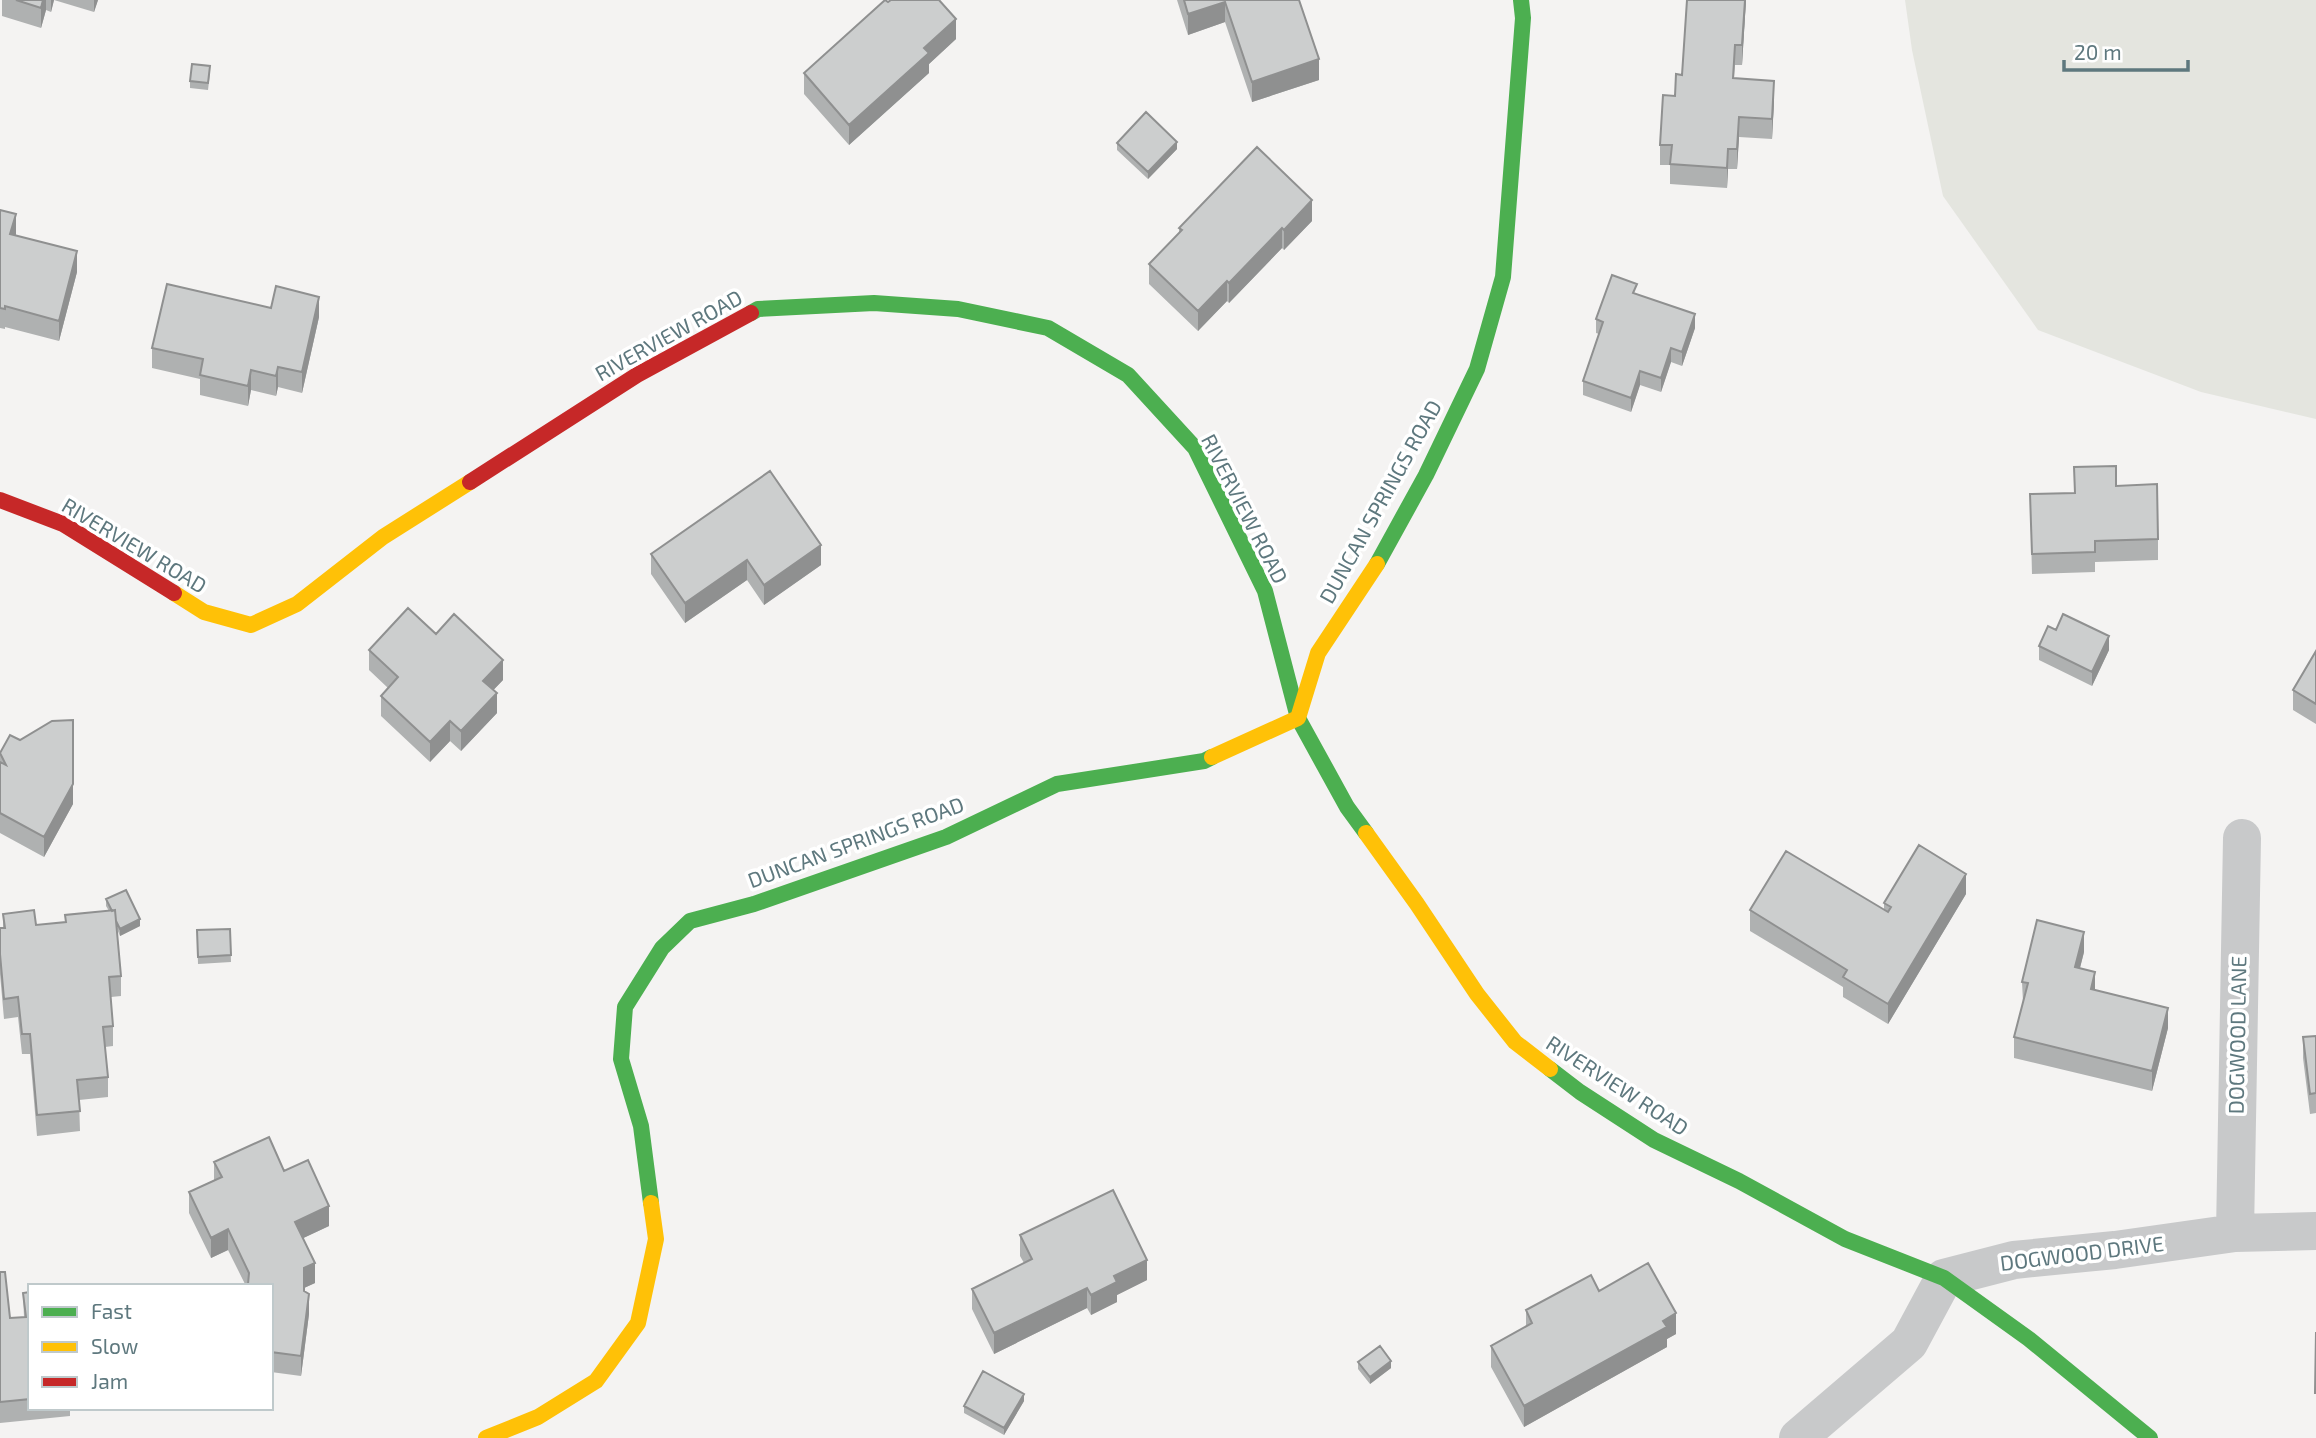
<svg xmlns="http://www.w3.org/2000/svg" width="2316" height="1438" font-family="'Exo 2',sans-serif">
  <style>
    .green { fill: #e4e5df }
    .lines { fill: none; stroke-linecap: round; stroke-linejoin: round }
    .street { stroke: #c8c9ca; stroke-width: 38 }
    .fast { stroke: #4caf50; stroke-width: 16 }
    .slow { stroke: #ffc107; stroke-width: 16 }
    .jam { stroke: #c62828; stroke-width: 16 }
    .wall { fill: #afb1b1 }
    .shaded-wall { fill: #8f9090 }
    .building { fill: #cccece; stroke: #8f9090; stroke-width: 2 }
    .labels { text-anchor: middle; stroke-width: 7; stroke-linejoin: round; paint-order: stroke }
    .street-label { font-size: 21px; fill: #5e787e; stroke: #fff }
  </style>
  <rect width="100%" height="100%" fill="#f4f3f2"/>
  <!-- green -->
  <path class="green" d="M1905,0H2316V419L2201,392L2038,330L1943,196L1912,50Z"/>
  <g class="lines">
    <!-- street -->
    <path class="street" d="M2235,1233L2242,838
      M1798,1438L1909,1343L1944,1278L2014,1260L2115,1250L2235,1233L2316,1231"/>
    <!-- fast -->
    <path class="fast" d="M751,313L758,309L874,303L958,309L1048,328L1128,375L1195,448L1265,591L1298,718L1347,807L1366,833
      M1377,564L1426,475L1477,369L1503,277L1523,18L1521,0
      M1550,1069L1580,1092L1654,1140L1739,1181L1845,1239L1944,1278L2029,1339L2150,1438
      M651,1203L641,1126L621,1059L625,1007L662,948L690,921L754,904L946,837L1057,784L1204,761L1212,757"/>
    <!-- slow -->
    <path class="slow" d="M174,593L204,612L251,625L297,604L383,537L470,482
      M1212,757L1298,718L1318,653L1377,564
      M1366,833L1417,904L1477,994L1515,1042L1550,1069
      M486,1438L538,1417L596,1381L638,1323L656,1239L651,1203"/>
    <!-- jam -->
    <path class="jam" d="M470,482L637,375L751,313
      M0,500L63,524L174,593"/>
  </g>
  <!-- wall -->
  <path class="wall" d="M2,0H98L94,12L54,0L51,12L46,10L41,28L2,16Z
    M1177,0H1299L1319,80L1252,102L1225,22L1188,35Z
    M1687,0H1746L1742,65H1735L1734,78L1774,101L1772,139L1739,137L1737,169H1728L1727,188L1670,184V165H1660V145L1682,75Z
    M888,2L956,39L929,64V73L849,145L804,94V73Z
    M210,73L208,90L190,88V81Z
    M1117,143L1177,149L1148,179L1117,150Z
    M0,210L16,234V236L77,272L59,341L5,327V329L0,328Z
    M1312,221L1284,250L1282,248L1229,303L1227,301L1198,331L1149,284V264L1179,233V228Z
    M1637,294L1695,328L1682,366L1671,362L1661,392L1640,385L1631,412L1583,395V381L1599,334L1596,333V319Z
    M271,308L319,317L302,393L278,387L276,396L251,390L248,406L200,395V379L152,368V348Z
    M2074,467L2116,486L2158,539V560L2095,562V572L2032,574L2030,494L2074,493Z
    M651,554L821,565L764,605L747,580L685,623L651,574Z
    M2056,630L2109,650L2092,686L2039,660V646Z
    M436,634L503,680L493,690L497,713L461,751L450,741L430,762L381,716V696L388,688L369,670V650Z
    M2316,651V724L2293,710V690Z
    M0,753L73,804L44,857L0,833Z
    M1966,894L1888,1024L1843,997V987L1750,931V910H1884V903Z
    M106,899L140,926L120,936L117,929L121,976V996L111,997L113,1026V1046L105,1047L108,1077V1097L79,1100L80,1131L37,1136L30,1054H22L18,1017L4,1019L0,974V928H3V914L36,925L65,922V915L109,911L106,906Z
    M230,929L231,962L198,964L197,930Z
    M2084,952L2080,968L2095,990L2168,1028L2152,1091L2014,1058V1037L2023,1002L2022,982Z
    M2316,1036V1113L2310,1114L2303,1058V1037Z
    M214,1162L284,1171L329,1226L303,1238L315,1283L304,1288L309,1314L301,1376L271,1372V1286L245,1284L228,1250L211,1258L189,1213V1192L214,1180Z
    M1020,1235L1147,1280L1117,1295V1302L1091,1315L1087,1308L994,1354L972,1309V1289L1024,1263L1020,1256Z
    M0,1272L10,1318L24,1317L23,1293L30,1292V1408H70V1416L0,1423Z
    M1599,1291L1676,1334L1667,1339V1347L1524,1427L1491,1367V1346L1526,1327V1310Z
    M1358,1362L1391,1368L1370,1384L1358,1369Z
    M1024,1401L1004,1435L964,1413V1406Z"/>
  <!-- shaded-wall -->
  <path class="shaded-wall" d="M43,0H46V10L41,28V8Z
    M51,0H54L51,12Z
    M94,0H98L94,12Z
    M1745,0H1746L1742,65V45Z
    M1225,2V22L1188,35V14Z
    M956,19V39L929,64V73L849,145V125L924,48Z
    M1319,59V80L1252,102V82Z
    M1774,81V101L1772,139V119Z
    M1739,117V137L1737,169V149Z
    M1177,142V149L1148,179V172Z
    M1728,149V169L1727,188V168Z
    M1312,200V221L1284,250V230Z
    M16,214V234L10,254V234Z
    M1282,228V248L1229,303V283Z
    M77,251V272L59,341V321Z
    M1227,281V301L1198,331V311Z
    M319,297V317L302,393V372Z
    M1695,314V328L1682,366V352Z
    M1671,348V362L1661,392V378Z
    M278,367V387L276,396V376Z
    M251,370V390L248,406V386Z
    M1640,371V385L1631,412V398Z
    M821,545V565L764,605V585Z
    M747,560V580L685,623V603Z
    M2109,636V650L2092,686V672Z
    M503,660V680L483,701V681Z
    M497,693V713L461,751V731Z
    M73,720V804L44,857V837Z
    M450,721V741L430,762V742Z
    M1966,874V894L1888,1024V1004Z
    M140,919V926L120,936V929Z
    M2084,932V952L2075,987V967Z
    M2095,972V992L2091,989Z
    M2168,1008V1028L2152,1091V1071Z
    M329,1206V1226L295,1242V1222Z
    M228,1229V1250L211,1258V1238Z
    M1147,1260V1280L1117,1295V1302L1091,1315V1295L1114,1276Z
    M315,1263V1283L304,1288V1268Z
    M1087,1288V1308L994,1354V1333Z
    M309,1294V1314L301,1376V1356Z
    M1676,1313V1334L1667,1339V1347L1524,1427V1406Z
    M1391,1361V1368L1370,1384V1377Z
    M1024,1394V1401L1004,1435V1428Z"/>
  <!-- building -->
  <path class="building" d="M16,0H43L41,8Z
    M885,0L888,2L891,0H939L956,19L924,48L929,53L849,125L804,73Z
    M1184,0H1299L1319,59L1252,82L1225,2L1188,14Z
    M1687,0H1745L1742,45H1735L1733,78L1774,81L1772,119L1739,117L1737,149H1728L1727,168L1670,164L1672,145H1660L1663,95L1675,96L1676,74L1682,75Z
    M192,64L210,66L208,83L190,81Z
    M1146,112L1177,142L1148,172L1117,143Z
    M1257,147L1312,200L1284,230L1282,228L1229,283L1227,281L1198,311L1149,264L1182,230L1179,228Z
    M0,210L16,214L10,234L77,251L59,321L5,306V309L0,308Z
    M1612,275L1637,284L1633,293L1695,314L1682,352L1671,348L1661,378L1640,371L1631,398L1583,381L1603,322L1596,319Z
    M167,284L271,308L276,286L319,297L302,372L278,367L276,376L251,370L248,386L200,375L203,359L152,348Z
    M2116,466V486L2157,484L2158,539L2095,541V552L2032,554L2030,494L2075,493L2074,467Z
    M770,471L821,545L764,585L747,560L685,603L651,554Z
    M408,608L436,634L454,614L503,660L483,681L497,693L461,731L450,721L430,742L381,696L398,677L369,650Z
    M2063,614L2109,636L2092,672L2039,646L2048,626L2056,630Z
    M2316,651V704L2293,690Z
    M73,720V784L44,837L0,813V762L6,765L0,753L10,735L20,740L52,721Z
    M1919,845L1966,874L1888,1004L1843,977L1847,970L1750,910L1786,851L1888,912L1891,907L1884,903Z
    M126,890L140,919L120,929L116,921L115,910L112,911L106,899Z
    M34,910L36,925L66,922L65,915L115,910L121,976L109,977L113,1026L103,1027L108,1077L77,1080L80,1111L37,1115L30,1034H22L18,997L4,999L0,954V928H5L3,914Z
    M2037,920L2084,932L2075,967L2095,972L2091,989L2168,1008L2152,1071L2014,1037L2028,983L2022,982Z
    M230,929L231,955L198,957L197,930Z
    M2316,1036V1093L2310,1094L2303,1037Z
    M269,1137L284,1171L308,1160L329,1206L295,1222L315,1263L304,1268V1291L309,1294L301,1356L271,1352V1286H241V1284H248L249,1273L228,1229L211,1238L189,1192L222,1177L214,1162Z
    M1113,1190L1147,1260L1114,1276L1117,1282L1091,1295L1087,1288L994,1333L972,1289L1032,1259L1020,1235Z
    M1648,1263L1676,1313L1663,1321L1667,1327L1524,1406L1491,1346L1532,1323L1526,1310L1591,1275L1599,1291Z
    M0,1272H5L10,1318L26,1317L23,1293L30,1292V1399L0,1402Z
    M2316,1332V1393H2315Z
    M1380,1346L1391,1361L1370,1377L1358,1362Z
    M983,1371L1024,1394L1004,1428L964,1406Z"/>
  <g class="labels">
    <!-- street labels -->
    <g class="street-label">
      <text transform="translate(669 336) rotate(-29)" y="7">RIVERVIEW ROAD</text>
      <text transform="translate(1381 502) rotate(-61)" y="7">DUNCAN SPRINGS ROAD</text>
      <text transform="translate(1244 509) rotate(63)" y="7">RIVERVIEW ROAD</text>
      <text transform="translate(134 546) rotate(31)" y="7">RIVERVIEW ROAD</text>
      <text transform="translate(856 843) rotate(-20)" y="7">DUNCAN SPRINGS ROAD</text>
      <text transform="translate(2238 1035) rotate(-89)" y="7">DOGWOOD LANE</text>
      <text transform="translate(1617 1086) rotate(33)" y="7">RIVERVIEW ROAD</text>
      <text transform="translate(2082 1254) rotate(-7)" y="7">DOGWOOD DRIVE</text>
    </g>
  </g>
  <!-- legend -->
  <rect x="28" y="1284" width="245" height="126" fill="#ffffff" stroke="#bfc9cb" stroke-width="2"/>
  <rect x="42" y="1307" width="35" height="10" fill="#4caf50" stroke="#bfc9cb" stroke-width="2"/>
  <text x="91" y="1319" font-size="21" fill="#5e787e">Fast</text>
  <rect x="42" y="1342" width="35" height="10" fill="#ffc107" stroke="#bfc9cb" stroke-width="2"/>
  <text x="91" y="1354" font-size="21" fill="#5e787e">Slow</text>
  <rect x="42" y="1377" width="35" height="10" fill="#c62828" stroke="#bfc9cb" stroke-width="2"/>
  <text x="91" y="1389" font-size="21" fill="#5e787e">Jam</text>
  <!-- scale -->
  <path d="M2064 60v10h124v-10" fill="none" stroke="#5e787e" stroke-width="3.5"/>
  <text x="2074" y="60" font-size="21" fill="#5e787e" stroke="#ffffff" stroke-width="5" paint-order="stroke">20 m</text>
</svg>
